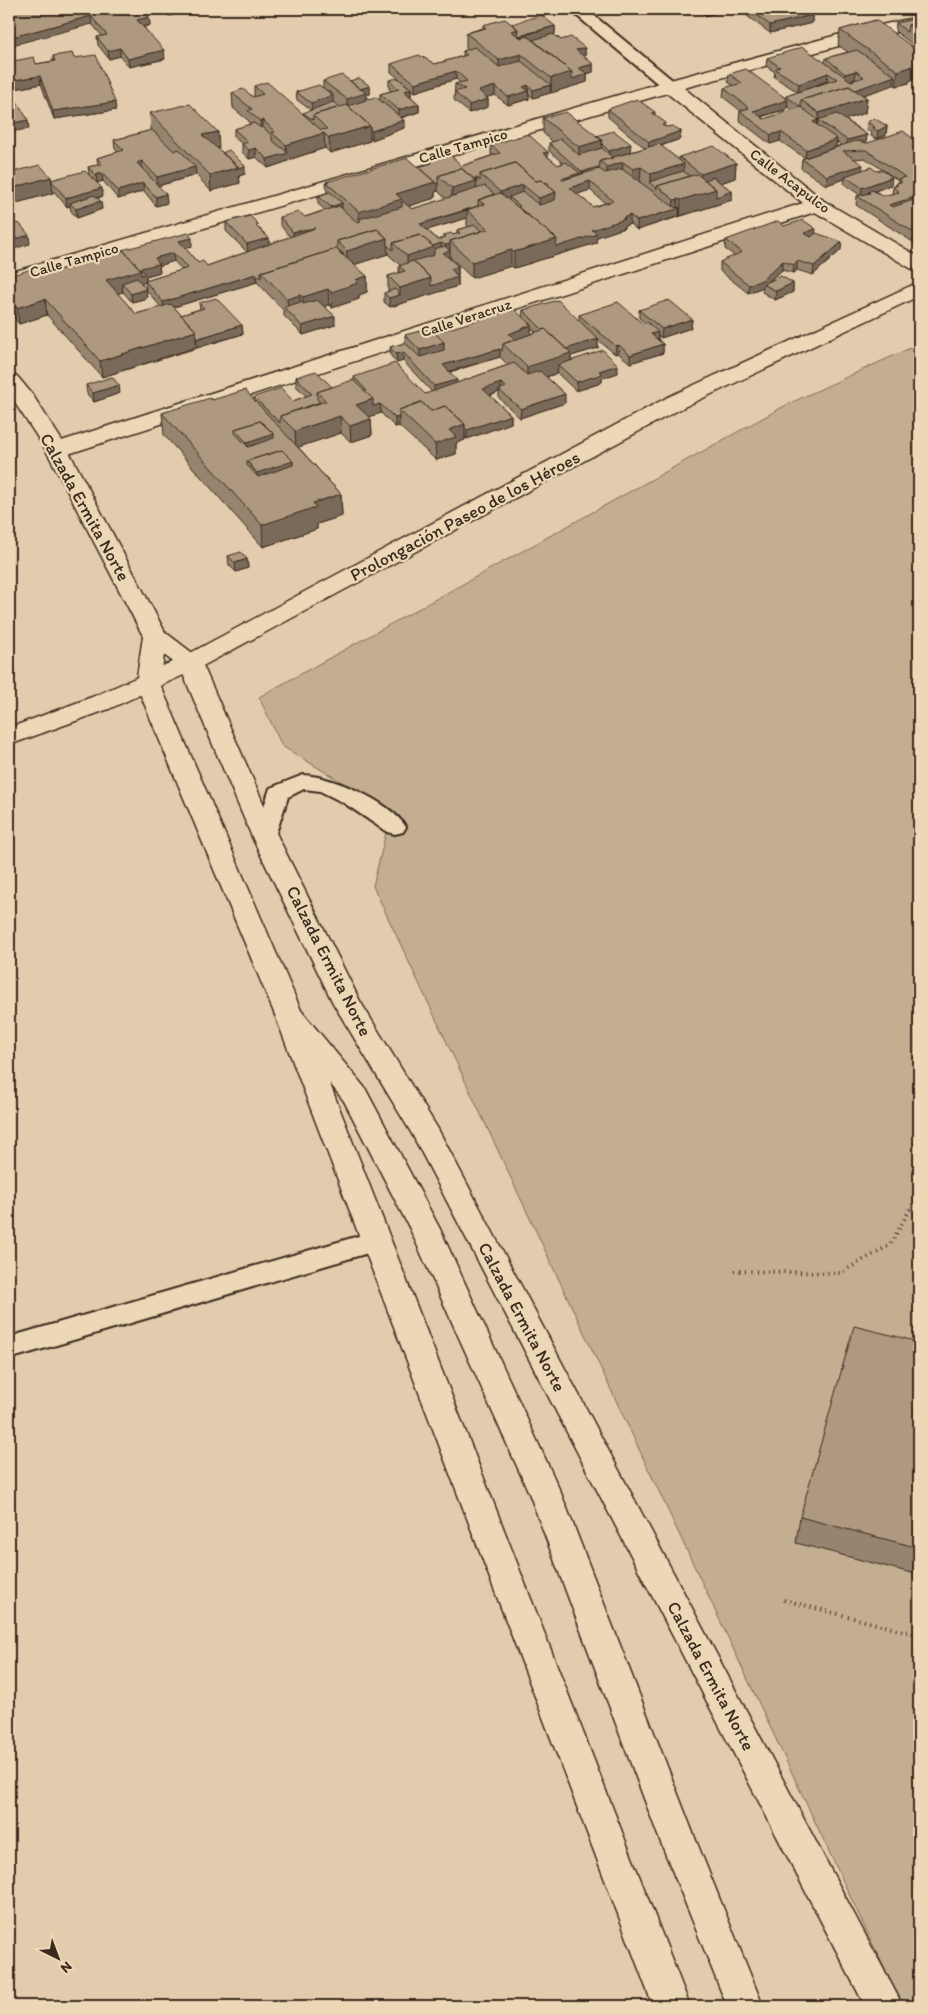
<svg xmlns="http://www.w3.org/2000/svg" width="928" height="2015" font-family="Itim,sans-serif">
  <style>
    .green { fill: #c3ae92; stroke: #7f6c58 }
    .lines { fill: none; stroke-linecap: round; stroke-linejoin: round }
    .service-casing { stroke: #3b2a1e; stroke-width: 4 }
    .minor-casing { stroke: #3b2a1e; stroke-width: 3 }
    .tertiary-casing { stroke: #3b2a1e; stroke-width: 3 }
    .secondary-casing { stroke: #3b2a1e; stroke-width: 3 }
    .trunk-casing { stroke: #3b2a1e; stroke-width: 3 }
    .path { stroke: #3b2a1e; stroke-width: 4; stroke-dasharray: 1 4.5; stroke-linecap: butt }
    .service { fill: #ecd7b6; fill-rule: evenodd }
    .minor { fill: #ecd7b6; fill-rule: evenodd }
    .tertiary { fill: #ecd7b6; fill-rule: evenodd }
    .secondary { fill: #ecd7b6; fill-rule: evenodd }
    .trunk { fill: #ecd7b6; fill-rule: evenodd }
    .wall { fill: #96846e; stroke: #3b2a1e; fill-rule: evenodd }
    .shaded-wall { fill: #7a6b5a; stroke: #3b2a1e }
    .building { fill: #ae9980; stroke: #3b2a1e; fill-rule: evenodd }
    .labels { text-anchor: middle; stroke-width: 4.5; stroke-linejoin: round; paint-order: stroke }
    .far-street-label { font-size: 15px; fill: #3b2a1e; stroke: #ecd7b6 }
    .street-label { font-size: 18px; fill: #3b2a1e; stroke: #ecd7b6 }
  </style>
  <rect width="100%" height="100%" fill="#e2ccad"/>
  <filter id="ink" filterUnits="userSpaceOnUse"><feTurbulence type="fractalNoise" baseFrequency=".02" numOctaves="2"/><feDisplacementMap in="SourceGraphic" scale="10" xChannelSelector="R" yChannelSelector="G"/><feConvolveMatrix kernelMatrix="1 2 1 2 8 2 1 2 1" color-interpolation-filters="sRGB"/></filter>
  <g filter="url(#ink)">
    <!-- green -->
    <path class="green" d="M919,344V2006H902L373,886L391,812L282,746L259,697L788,404Z"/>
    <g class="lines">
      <!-- service casing -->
      <g class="service-casing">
        <path id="service" d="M332,9H350L347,12H335Z
          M569,9H586L676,83L678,86L676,89H664Z
          M303,775C332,776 391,802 406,827L403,832L395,834L387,832L344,803L320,791L304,789L288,797L273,842L265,845L257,842L254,837L270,788Z
          M376,1231L385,1234L389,1241L385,1248L9,1359V1337Z"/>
      </g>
      <!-- minor casing -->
      <g class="minor-casing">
        <path id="minor" d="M919,17V27L861,40L684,88L824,201L919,257V271L912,269L815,212L65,455L57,457L49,455L46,450L49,445L803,203L667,93L9,285V273L663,82L852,31Z"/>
      </g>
      <!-- tertiary casing -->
      <g class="tertiary-casing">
        <path id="tertiary" d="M919,282V296L684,407L199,668L109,709L9,745V728L92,697L181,658L668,397Z"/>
      </g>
      <!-- secondary casing -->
      <g class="secondary-casing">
        <path id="secondary" d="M9,375L17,376L32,394L68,450L165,632L199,658L202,663L278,837L360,1001L438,1129L903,2006H865L412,1134L333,1003L252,837L180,667L164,655L160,684L303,1015L690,2006H653L275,1015L136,684L143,636L46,450L9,394Z"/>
      </g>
      <!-- trunk casing -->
      <g class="trunk-casing">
        <path id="trunk" d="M289,1005L299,1008L365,1088L440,1229L561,1493L693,1833L763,2006H727L657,1833L529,1493L410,1229L344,1101L275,1015L279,1008Z"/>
      </g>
      <!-- path -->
      <path class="path" d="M734,1271L840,1273L890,1245L919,1193
        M784,1600L919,1635"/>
      <!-- service -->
      <use href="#service" class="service"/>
      <!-- minor -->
      <use href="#minor" class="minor"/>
      <!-- tertiary -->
      <use href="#tertiary" class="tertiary"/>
      <!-- secondary -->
      <use href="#secondary" class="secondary"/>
      <!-- trunk -->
      <use href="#trunk" class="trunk"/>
    </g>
    <!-- wall -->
    <path class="wall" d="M9,9L142,11L149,17L150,25L144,27L165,59L129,67L120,56L109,59L98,45L97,37L102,36L92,24Z
      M161,9H200L169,16Z
      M696,9H731L705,16Z
      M748,9H803L812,15V23L770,33L747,16Z
      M919,18V49H918L895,31L896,23Z
      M876,20L909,81V83L896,86L894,84L863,95L867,98L865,113L845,119L867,135L866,143H919V243L916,244L856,205L857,196L860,195L844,184L845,179L826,185L801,168L802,159L841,145L837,142L836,147L805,158L780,141L770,144L739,120L740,111H741L723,97L724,88L734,86L728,82L729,74L786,98V96L798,92L774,77L775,72L766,66L767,58L825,63L826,58L848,52L838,45L840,30ZM827,81L828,82L800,91ZM787,106L793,110L764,119L761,117L787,109ZM865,158L898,180L897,183H896L895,186L893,187L892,194L883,196L875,191L891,185L862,170L854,159Z
      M512,24L555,26V34H553L561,40L585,48V56H583L593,64V72L587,74V82L533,98L529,94V99L508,105L495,95L486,97L488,99V107L469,113L454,100L455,84L460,83L456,79L415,92L391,72V64H435L463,56V51L468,50L466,48V33L483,28V25Z
      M53,56L74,58L116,110L54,119L41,84L15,89L9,79V62L36,64L53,61Z
      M389,80L411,89V97L419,104V112L401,118L404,128L372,140L370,138V141L330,153L325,148L288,160V161L268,168L256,157L249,159L242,152V144L234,137V129L249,125V121L233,108L232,93L254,97V86L303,114L311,110L297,100L296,92L323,88V81H350L370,86V94L366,95V97L369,99L380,100V94L391,91L389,89Z
      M608,109L655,112V115L666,127L681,131L680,139L661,146L679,160V157L736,163L735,178L721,183L732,191V200L637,230L630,224L624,226V228L597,237L596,243L514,268L511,266L472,278L450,257V259L458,266V275H457L458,277V286L390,307L384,302V293L388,292V276L399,273V266L400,265L388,254L353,265L367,276V292L359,295V299L332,308L329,305L324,306L335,325L303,335L284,316V311L257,282L174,307L181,315L200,309L199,303L242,325L243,334L102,377L47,315L19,324L9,312V276H39L192,246L185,248L198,263L207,266L247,252L226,231V222L260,229L269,238V244L290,237L280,225V217H305L325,210L318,204V196L327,193L326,182L418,167L428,164V159L462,166L493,155L491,154V145L548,157L558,165L563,163L549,151V143L553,142L543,133V118L596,136L630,152L645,148L608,117ZM590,190L605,203L593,207L577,194ZM438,191L446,199L412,209L408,206L435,198V192ZM467,218V226L468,227L457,230V234L453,235H444V238L438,240L427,230ZM174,261L182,270L146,281V276L160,272L159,266ZM145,282L146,289L142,285V283ZM146,290L161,307L136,314L117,293L123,292L132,302L147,298Z
      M150,113L219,148H217L245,174L239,176L240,183L211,191L196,175L158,186L167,203L156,206L144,191L118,199L103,181L97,183L103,196L98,198L102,209L77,218L71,211L70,206L67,207L52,189L53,193L9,205L51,177V180L89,174L88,167L98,165L97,158L118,152L115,149L114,140L152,130L151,129Z
      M867,122L887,126L886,135L877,139L871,136L872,133L866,130Z
      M784,226L815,234L841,250L813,275L797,270L793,273L782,270L770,280L793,283V292L775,300L762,292L763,287L748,293L720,271V262L735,256L725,249L726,240Z
      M523,310L579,320V315L643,324L645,323L639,318V310L692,319L691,328L661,338L658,335V339L663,344V353L630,363L618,353L615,354L598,340V348L571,356V360L618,373L602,378V382L598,384L576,391L557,373L547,377L565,403L520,418L499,398V392L490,396L511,415V423L467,439L465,436V440L456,443V454L436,460L399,426L395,427L381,413L369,417L371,419L372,435L351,442L341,433L298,447L341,494L342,516L317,524V529L263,547L164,435L162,413L212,400H254V397L293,401L306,396L296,386V377L332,387L354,381V377L425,394L432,392L403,361L397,363L391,356L390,347L405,343V335L435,333L522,317ZM531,328L536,332L531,334ZM500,357L508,365L457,383L450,372Z
      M86,385L120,393L94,402L87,394Z
      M228,556L247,559L248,568L236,572L229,565Z
      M919,1342V1575L796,1543L800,1517Z"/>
    <!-- shaded-wall -->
    <path class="shaded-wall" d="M135,9H149L135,12Z
      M168,9H200L169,16Z
      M705,9H731L705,16Z
      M812,15V23L770,33V25Z
      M91,16L92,24L9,46V38Z
      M149,17L150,25L138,28L137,20Z
      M555,26V34L518,45L519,37Z
      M518,29V44L511,31Z
      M919,36V49H918L919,37Z
      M120,48V56L109,59L108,51Z
      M585,48V56L576,59V50Z
      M164,50L165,59L129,67L128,59Z
      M521,54V69L499,75V60Z
      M593,64V72L579,76V68Z
      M919,64V78L909,81V83L896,86L898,71Z
      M456,71V79L415,92V83Z
      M856,71L855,79L844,82L845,74Z
      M572,72L587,74V82L551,93V78Z
      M828,73L827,81L798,92L799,84Z
      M40,76L41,84L15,89L14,80Z
      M895,76L894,85L815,111L808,105Z
      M528,85L529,99L508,105V97L523,87Z
      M551,85L550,93L533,98V90Z
      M370,86V94L366,95V108L347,106V99L354,91Z
      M495,86V95L479,100V91Z
      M411,89V97L404,91Z
      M333,95V104L312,111L311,103Z
      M867,98L865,113L826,126L818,120L817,129L819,113Z
      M488,99V107L469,113V105Z
      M788,100L787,109L752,119L753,111Z
      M115,102L116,110L54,119L53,111Z
      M419,104V112L399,118V110Z
      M28,120L29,129L9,132V124Z
      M263,120L264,136L261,137L260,121Z
      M404,120V128L372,140V131Z
      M818,120L817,129L813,122Z
      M370,126V141L330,153L329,138Z
      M887,126L886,135L877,139L878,131Z
      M681,131L680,139L648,150L649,142Z
      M218,132L219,148L203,151L202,135Z
      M781,132L780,141L770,144L771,135Z
      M324,133L325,148L288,160V161L268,168L267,159L287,153L286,145Z
      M867,135L866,143L846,148L847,140Z
      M837,139L836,147L805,158L806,150Z
      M602,140L601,156L579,163V147Z
      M631,144L630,152L609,159V151Z
      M256,148V157L249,159V150Z
      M548,152V160L543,153Z
      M142,161V170L137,163Z
      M623,162L622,178L606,182L607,167Z
      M736,163L735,178L705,188L701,185V174Z
      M684,164L683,179L657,186L651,184V174Z
      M863,165L862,173L845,176V179L826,185L827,176Z
      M245,166V174L239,176L240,183L211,191L210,175Z
      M195,167L196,175L157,186V177Z
      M598,167L597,176L582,180V172Z
      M641,167L640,182L632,184L633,169Z
      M102,173L103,181L97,183L96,175Z
      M580,173L579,181L561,187V179Z
      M51,177L53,193L9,205V189Z
      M892,177L891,185L870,193L868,192V194L861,196L862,188Z
      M477,178L476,197L452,204V188L467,181Z
      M590,181V190L569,197L570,188Z
      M435,182L438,183V191L435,192V198L361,221L359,219V212L396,194Z
      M143,183L144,191L118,199V191Z
      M523,185V201L509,197V205L500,192Z
      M102,188L103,196L72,205L70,203V206L67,207L66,198Z
      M716,189L732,191V200L680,216L681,200Z
      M556,192L555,208L539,214V198Z
      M166,194L167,203L156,206V197Z
      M915,197L914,205L887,213L889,205Z
      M678,199V209L680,208L679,216L637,230V221L673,210L674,200Z
      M101,201L102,209L77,218L76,209Z
      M342,203V211L331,215V207Z
      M467,210V218L420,232V224Z
      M630,215V224L624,226V228L597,237L596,243L514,268V252L557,239L592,230Z
      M315,228L293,241V232Z
      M816,229L815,237L803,242L804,233Z
      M29,235L30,244L9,250V241Z
      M918,235H919V243L916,244Z
      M192,238V246L180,250L179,241Z
      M269,238V246L248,253L247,244Z
      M387,238L388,254L347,267V251Z
      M842,242L841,250L813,275L814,266Z
      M441,243L442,252L434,263L407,272V256Z
      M450,244V259L443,253L446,252V245Z
      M511,250V266L472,278V262Z
      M173,253L174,261L159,266L160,272L146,276V282L142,283V286L122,283L123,292L108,296L106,280L141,268L155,258Z
      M783,261L782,270L765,285L763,284V287L748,293L749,285Z
      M797,261V270L793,273L794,265Z
      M458,266V275L451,277V269Z
      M256,274L257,282L164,310L163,302Z
      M367,276V292L359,295V299L332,308L331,292L355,280Z
      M458,277V286L390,307L389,298L400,295V288L431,278Z
      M793,283V292L775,300L776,291Z
      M146,289L147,298L132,302L131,294Z
      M328,289L329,305L303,313V297Z
      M300,295L301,311H288L287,299Z
      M45,299L47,315L19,324L17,308Z
      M335,316V325L303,335L302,326Z
      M692,319L691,328L661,338L662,329Z
      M242,325L243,334L197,347L196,339Z
      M531,325V334L509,343V334Z
      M196,331L197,347L102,377L100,361Z
      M658,332V340L651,334Z
      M598,339V348L571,356L570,369L558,365L557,373L527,384V367L562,350Z
      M444,342V358L420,366V350Z
      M663,344V353L630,363V355Z
      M619,345L618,353L615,354L616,346Z
      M500,349V357L443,373V365Z
      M403,352V361L397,363L396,354Z
      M618,365V373L602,378V382L598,384L576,391L577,382L599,371Z
      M457,380V388L434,395V386Z
      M501,383V391L499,390V392L483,398V389Z
      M119,385L120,393L94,402L93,393Z
      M565,394V403L520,418L521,409Z
      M373,399L380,404L381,413L356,421V405Z
      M511,415V423L467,439V430Z
      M340,416L341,433L296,448L295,431Z
      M399,417V426L395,427V418Z
      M371,419L372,435L351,442L350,426Z
      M465,424V440L456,443V454L436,460L435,444L449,430Z
      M274,434L293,461L294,487L259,499L257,473L249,464L247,443Z
      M341,494L342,516L317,524V529L263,547L262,525L313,503Z
      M247,559L248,568L236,572L235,563Z"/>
    <!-- building -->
    <path class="building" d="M9,9H140L149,17L137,20L164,50L128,59L120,48L108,51L97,37L107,35L91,16L9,38Z
      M749,9H803L812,15L770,25Z
      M541,15L555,26L518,36V29L512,24Z
      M919,18V22L908,25L907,32L896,23Z
      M505,19L518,29L511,31L521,38L527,36L572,72L551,78L521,54L499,60L466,33L486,28L483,25Z
      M876,20L919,52V64L909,67H911L898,71L840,30Z
      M919,22V34L908,25Z
      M553,34L561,40L571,37L585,48L576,50L593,64L579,68L587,74L572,79V72L533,40Z
      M475,47L499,67L521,61L551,85L533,90L528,85L523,87L529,91L508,97L495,86L479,91L488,99L469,105L454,92L465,89L455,84L467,81L456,71L415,83L391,64L419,55L435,64L467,55L463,51Z
      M803,47L851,81L864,77L856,71L845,74L826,58L857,50L895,76L855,90L849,86L801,100V107L786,96L837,79L828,73L799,84L775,69L780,67L767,58Z
      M72,53L74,58L96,55L115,102L53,111L40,76L14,80L9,73V62L34,57L36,64L55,61L53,56Z
      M746,69L788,100L753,111L764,119L801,107L818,120L813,122L837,139L806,150L781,132L771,135L740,111L749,108L724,88L742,83L729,74Z
      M342,75L366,93L347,99L323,81Z
      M359,78L370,86L360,89L350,81Z
      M398,78L411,89L404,91L419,104L399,110L380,94L399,89L389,80Z
      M267,82L321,130L327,129L313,115L347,105L370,126L329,138L324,133L286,145L272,133L275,132L263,120L260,121L248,111L252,109L232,93L243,89L253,97L263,94L254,86Z
      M319,85L333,95L311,103L296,92Z
      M849,86L867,98L819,113L801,100Z
      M9,88L28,120L9,124Z
      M366,97L369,99L376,97L404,120L372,131L370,130V126L348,106L366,100Z
      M637,99L655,112L652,113L666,123L662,125L666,127L673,126L681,131L649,142L608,109Z
      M333,102L340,107L313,115V120L303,113Z
      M190,104L218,132L202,135L239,167L210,175L150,113Z
      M566,112L602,140L579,147L543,118Z
      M837,114L867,135L847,140L818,120Z
      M874,118L887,126L878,131L872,128L875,127L867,122Z
      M254,123L261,128L263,127L272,136V140L288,153L267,159L256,148L249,150L242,144L248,142L234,129Z
      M152,130L174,151L179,149L195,167L157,177L142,161L137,163L166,194L156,197L143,183L118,191L102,173L96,175L88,167L102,164L97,158L124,150L114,140Z
      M614,131L631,144L609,151L602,144V140L596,136Z
      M903,131L919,143V197L918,198L915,197L889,205L893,207L916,199L919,201V235H918L857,196L870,193L868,192L872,190L883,196L899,192L893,187L898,185L896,183L902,182L898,179L905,177L866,150L843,151L863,165L827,176L802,159L846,144L856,141L868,143Z
      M528,134L548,152L543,153L558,165L566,162L580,173L561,179L563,180L599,169L598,167L582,172L549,143L561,139L579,155L602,148L613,158L600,161L599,169L605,173L622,169L674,207L680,208L637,221L630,215L623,218L625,219L592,230L597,234L556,247L557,239L518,207L520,206L509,197L523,192L539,205L555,200L556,192L547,185L549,184L547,182L545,183L541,180L536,181L515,163L480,174V181L477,178L474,179L461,168L438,176V183L435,184V182L418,167L432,163L428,159L448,153L462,166L500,153L491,145ZM590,181L613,201L593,207L570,188Z
      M659,144L684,164L651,174L641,167L633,169L623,162L607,167L600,161Z
      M714,146L736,163L701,174L679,157Z
      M229,150L245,166L239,168L222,153Z
      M407,158L435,182L396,194L402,199L359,212L326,182Z
      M515,163L536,181L541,180L556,192L539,198L523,185L500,192L480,174Z
      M40,165L51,177L9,189V173Z
      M871,167L876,171L882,170L892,177L862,188L845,176Z
      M461,168L476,181L452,188L438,176Z
      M85,171L102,188L66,198L51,180Z
      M683,171L690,176L657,186V189L649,182Z
      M697,174L716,189L681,200L678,199L674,200L657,186Z
      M713,177L732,191L716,197V189L705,180Z
      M485,186L494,194L478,200V206L420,224L438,240L446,237L444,235L451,233L453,235L460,233L457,230L475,225L482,231L450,241V244L446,245L441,243L433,246L420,235L393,243V250L387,245V238L377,229L337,241V249L344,254L342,255L336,249L261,272V278L256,274L163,302L145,281L188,268L173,253L155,258L159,264L141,268L145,274L141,275V270L123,250L119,252L118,251L188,233L192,238L179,241L198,263L203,261L207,266L315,228L293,232L280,217L299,212L305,217L339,206L357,222L361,221L359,219L402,207V201L412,209Z
      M330,192L342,203L331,207L318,196Z
      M500,193L557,239L514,252L511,250L472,262L450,241L488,229L467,210L484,204L478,200Z
      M94,195L101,201L76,209L70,203Z
      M9,215L16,224L19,223L29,235L9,241Z
      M250,216L259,225L256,226L269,238L247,244L226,222Z
      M803,220L816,229L804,233L811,237L816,233L842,242L814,266L797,261L794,265L783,261L762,280L749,285L720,262L742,252L726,240L778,221L784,226Z
      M377,229L387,238L347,251L337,241Z
      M420,235L434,247L407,256L393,243Z
      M445,246L450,251L443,253L458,266L451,269L458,277L431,286V278L413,261L434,255V249Z
      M336,249L367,276L355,280L358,283L331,292L328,289L303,297L300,295L287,299L261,272Z
      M123,250L141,270L106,280L136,314L171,304L196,331L100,361L45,299L17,308L9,299V276L32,269L39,276Z
      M413,261L431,278L400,288L388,276L405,271L399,266Z
      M781,276L793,283L776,291L763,284Z
      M137,278L146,289L131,294L122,283Z
      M395,289L400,295L389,298L384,293Z
      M216,298L242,325L196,339V331L181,315L204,308L199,303Z
      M317,300L335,316L302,326L284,307L301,302L303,304Z
      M558,300L598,339L566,349L545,329L543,330L523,310Z
      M669,300L692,319L662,329L639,310Z
      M618,302L643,324L647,322L658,332L651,334L663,344L630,355L619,345L616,346L579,315Z
      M514,309L531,325L509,334L515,339L503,344L502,351L500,349L443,365L457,380L434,386L403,352L396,354L390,347L405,343L420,357L444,350V342L435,333Z
      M430,328L444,342L420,350L405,335Z
      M545,329L571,353L527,367L503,344Z
      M603,350L618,365L599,371L602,374L599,375L577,382L558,365Z
      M395,363L425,394L514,363L527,375L540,371L565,394L521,409L499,390L506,387L501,383L483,389L511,415L467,430L465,428V424L445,406L431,411L421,402L399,410V417L395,418L380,404L373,406V399L365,391H367L354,377Z
      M316,371L332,387L317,392V399L320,402L280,416V423L254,397L281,388L293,401L312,394L296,377Z
      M112,377L119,385L93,393L86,385Z
      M353,380L373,399L356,405L371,419L350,426L340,416L295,431L280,416L326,401L317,392Z
      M245,390L341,494L313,503L316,507L262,525L162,413L210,398L212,400ZM260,421L274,434V438L248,447L235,433V429ZM282,450L293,461V465L258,477L247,465V461Z
      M421,402L431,411L445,406L465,424L449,430L456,437L435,444L399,410Z
      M260,421L274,434L247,443L235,429Z
      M282,450L293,461L257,473L247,461Z
      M241,552L247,559L235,563L228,556Z
      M854,1326L919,1342V1548L800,1517Z"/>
  </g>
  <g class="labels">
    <!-- far-street labels -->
    <g class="far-street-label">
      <text transform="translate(463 146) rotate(-16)" y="5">Calle Tampico</text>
      <text transform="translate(790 181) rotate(37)" y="5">Calle Acapulco</text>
      <text transform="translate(74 260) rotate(-16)" y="5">Calle Tampico</text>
      <text transform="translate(466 318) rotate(-18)" y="5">Calle Veracruz</text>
    </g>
    <!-- street labels -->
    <g class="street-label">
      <text transform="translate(85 507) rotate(61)" y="6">Calzada Ermita Norte</text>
      <text transform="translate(465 516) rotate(-28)" y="6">Prolongación Paseo de los Héroes</text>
      <text transform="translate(329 961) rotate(63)" y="6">Calzada Ermita Norte</text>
      <text transform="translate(522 1317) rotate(62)" y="6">Calzada Ermita Norte</text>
      <text transform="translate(711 1676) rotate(62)" y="6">Calzada Ermita Norte</text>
    </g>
  </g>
  <!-- margin -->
  <rect width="928" height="2015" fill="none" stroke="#ecd7b6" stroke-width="30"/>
  <rect x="15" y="15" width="898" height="1985" fill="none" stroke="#3b2a1e" stroke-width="2" filter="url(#ink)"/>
  <!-- north arrow -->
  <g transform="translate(58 1958) rotate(138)" stroke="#ecd7b6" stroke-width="4" paint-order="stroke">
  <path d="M0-4L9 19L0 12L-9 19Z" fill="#3b2a1e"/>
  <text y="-8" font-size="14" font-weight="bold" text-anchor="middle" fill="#3b2a1e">N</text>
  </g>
</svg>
